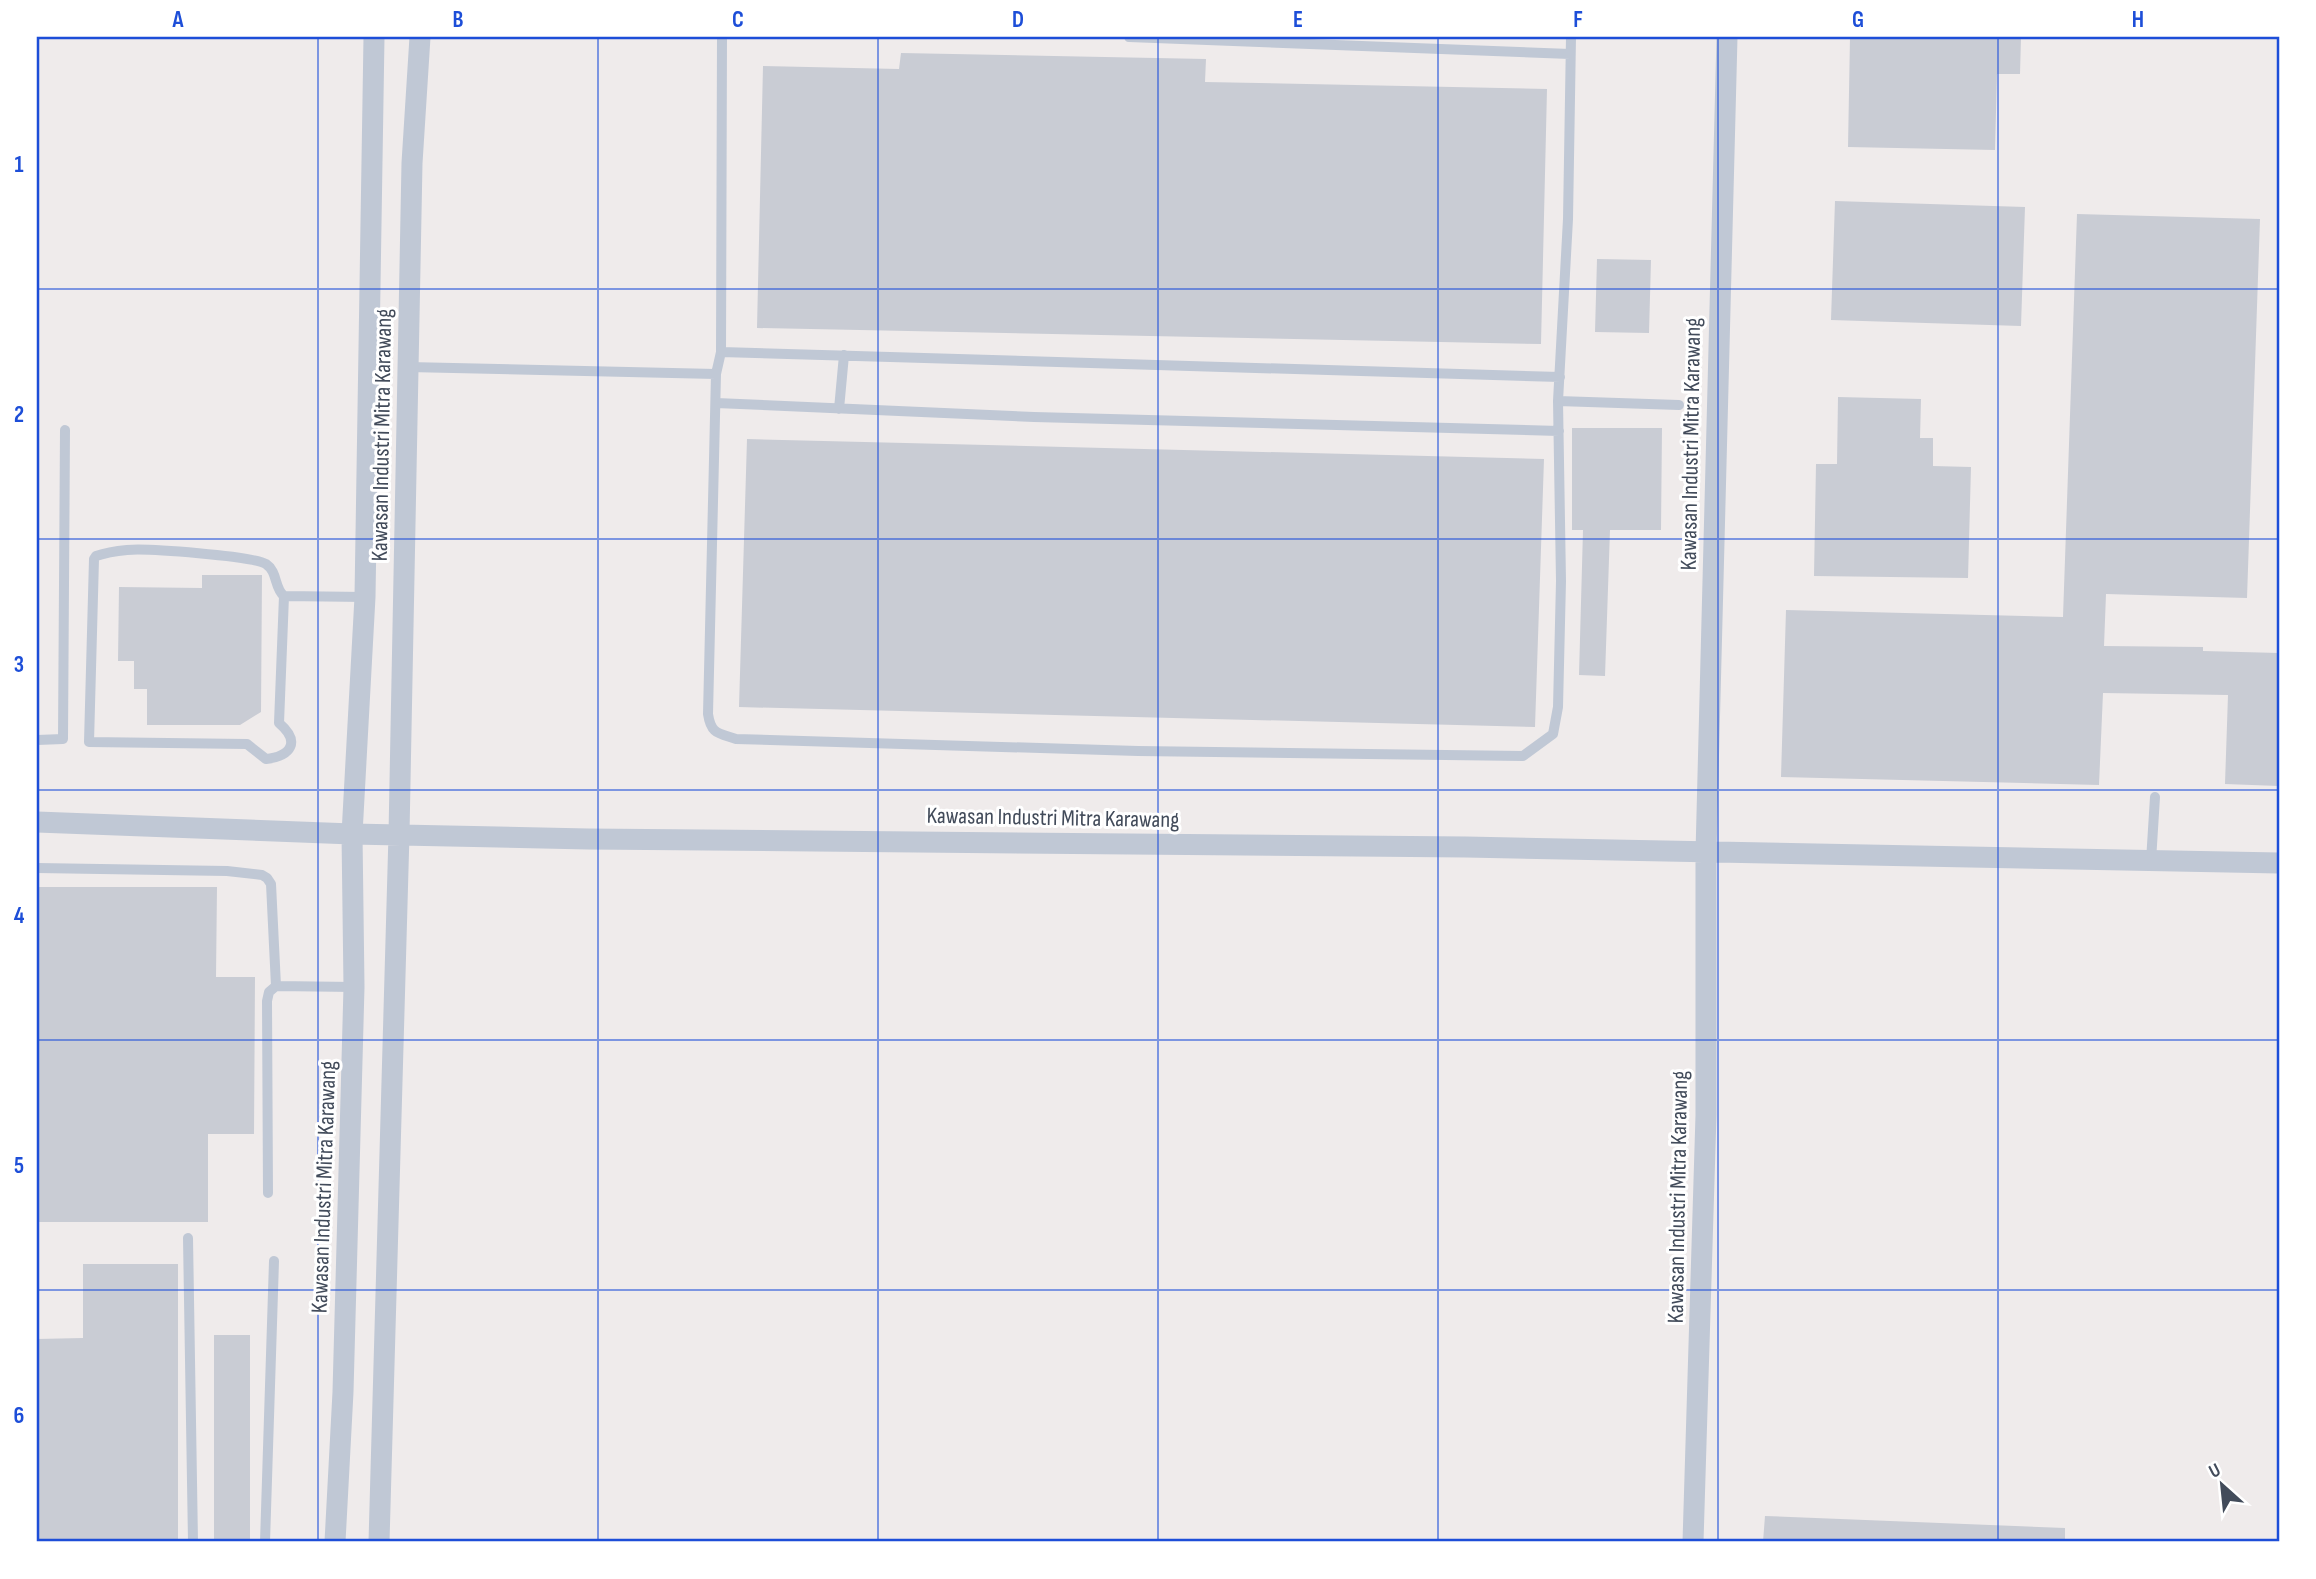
<svg xmlns="http://www.w3.org/2000/svg" width="2316" height="1579" font-family="'Sofia Sans Condensed',sans-serif">
  <style>
    .building { fill: #c9ccd4 }
    .lines { fill: none; stroke-linecap: round; stroke-linejoin: round }
    .service { stroke: #c0c8d5; stroke-width: 10 }
    .minor { stroke: #c0c8d5; stroke-width: 21 }
    .grid { fill: none; stroke: #1d4ed8; stroke-width: 2; stroke-opacity: 0.55 }
    .labels { text-anchor: middle; stroke-width: 6; stroke-linejoin: round; paint-order: stroke }
    .street-label { font-size: 23px; fill: #424b5a; stroke: #fff }
    .neatline { fill: none; stroke: #1d4ed8; stroke-width: 2.5 }
    .grid-label { font-size: 23px; text-anchor: middle; font-weight: bold; fill: #1d4ed8 }
  </style>
  <rect width="100%" height="100%" fill="#efebeb"/>
  <!-- building -->
  <path class="building" d="M1850,37H2021L2020,74H1997L1995,150L1848,147Z
    M901,53L1206,59L1205,82L1547,89L1541,344L757,328L763,66L899,69Z
    M1835,201L2025,207L2021,326L1831,320Z
    M2077,214L2260,219L2247,598L2106,594L2104,646L2203,647V651L2279,653V786L2225,784L2228,695L2103,693L2099,785L1781,777L1786,610L2063,617Z
    M1597,259L1651,260L1649,333L1595,332Z
    M1838,397L1921,399L1920,438H1933V466L1971,467L1968,578L1814,576L1816,464H1837Z
    M1572,428H1662L1661,530H1610L1605,676L1579,675L1583,530H1572Z
    M747,439L1544,459L1535,727L739,707Z
    M202,575H262L261,712L240,725H147V689H134V661H118L119,587L202,588Z
    M37,887H217L216,977H255L254,1134H208V1222H37Z
    M83,1264H178V1542H37V1339L83,1338Z
    M214,1335H250V1542H214Z
    M1765,1516L2065,1528V1542H1763Z"/>
  <g class="lines">
    <!-- service -->
    <path class="service" d="M722,37L721,352L716,374L708,714C711,734 718,733 736,739L1138,751L1523,756L1553,734L1558,707L1561,581L1558,401L1568,219L1571,37
      M1129,37L1570,54
      M721,352L1560,377
      M408,367L716,374
      M1558,401L1679,405
      M716,403L1034,417L1559,431
      M839,409L844,355
      M284,596L279,723C301,742 291,756 266,759L247,744L89,742L94,559L96,556C105,553 117,551 127,550C146,548 253,556 266,564C278,572 274,588 284,596L365,597
      M37,740L63,739L65,430
      M2151,861L2155,797
      M37,868L227,871L262,875L267,878L271,884L276,986
      M268,1193L267,1001L269,992L276,986L354,987
      M188,1238L193,1542
      M265,1542L274,1261"/>
    <!-- minor -->
    <path class="minor" d="M37,822L352,834L588,839L1466,847L2279,863
      M335,1542L343,1392L354,987L352,834L365,597L374,37
      M379,1542L399,834L412,163L420,37
      M1693,1542L1706,1115V853L1727,37"/>
  </g>
  <!-- grid -->
  <path class="grid" d="M318,37V1542M598,37V1542M878,37V1542M1158,37V1542M1438,37V1542M1718,37V1542M1998,37V1542M37,289H2279M37,539H2279M37,790H2279M37,1040H2279M37,1290H2279"/>
  <g class="labels">
    <!-- street labels -->
    <g class="street-label">
      <text transform="translate(381 435) rotate(-89)" y="8">Kawasan Industri Mitra Karawang</text>
      <text transform="translate(1690 444) rotate(-89)" y="8">Kawasan Industri Mitra Karawang</text>
      <text transform="translate(1053 817) rotate(1)" y="8">Kawasan Industri Mitra Karawang</text>
      <text transform="translate(323 1187) rotate(-88)" y="8">Kawasan Industri Mitra Karawang</text>
      <text transform="translate(1677 1197) rotate(-89)" y="8">Kawasan Industri Mitra Karawang</text>
    </g>
  </g>
  <!-- border -->
  <rect width="2316" height="1579" fill="none" stroke="#ffffff" stroke-width="77"/>
  <!-- north arrow -->
  <g transform="translate(2222 1485) rotate(333)" stroke="#ffffff" stroke-width="5" paint-order="stroke">
  <path d="M0-5L12 26L0 18L-12 26Z" fill="#424b5a"/>
  <text y="-10" font-size="19" font-weight="bold" text-anchor="middle" fill="#424b5a">U</text>
  </g>
  <rect x="38" y="38" width="2240" height="1502" class="neatline"/>
  <g class="grid-label">
    <text x="178" y="27">A</text>
    <text x="458" y="27">B</text>
    <text x="738" y="27">C</text>
    <text x="1018" y="27">D</text>
    <text x="1298" y="27">E</text>
    <text x="1578" y="27">F</text>
    <text x="1858" y="27">G</text>
    <text x="2138" y="27">H</text>
    <text x="19" y="172">1</text>
    <text x="19" y="422">2</text>
    <text x="19" y="672">3</text>
    <text x="19" y="923">4</text>
    <text x="19" y="1173">5</text>
    <text x="19" y="1423">6</text>
  </g>
</svg>
